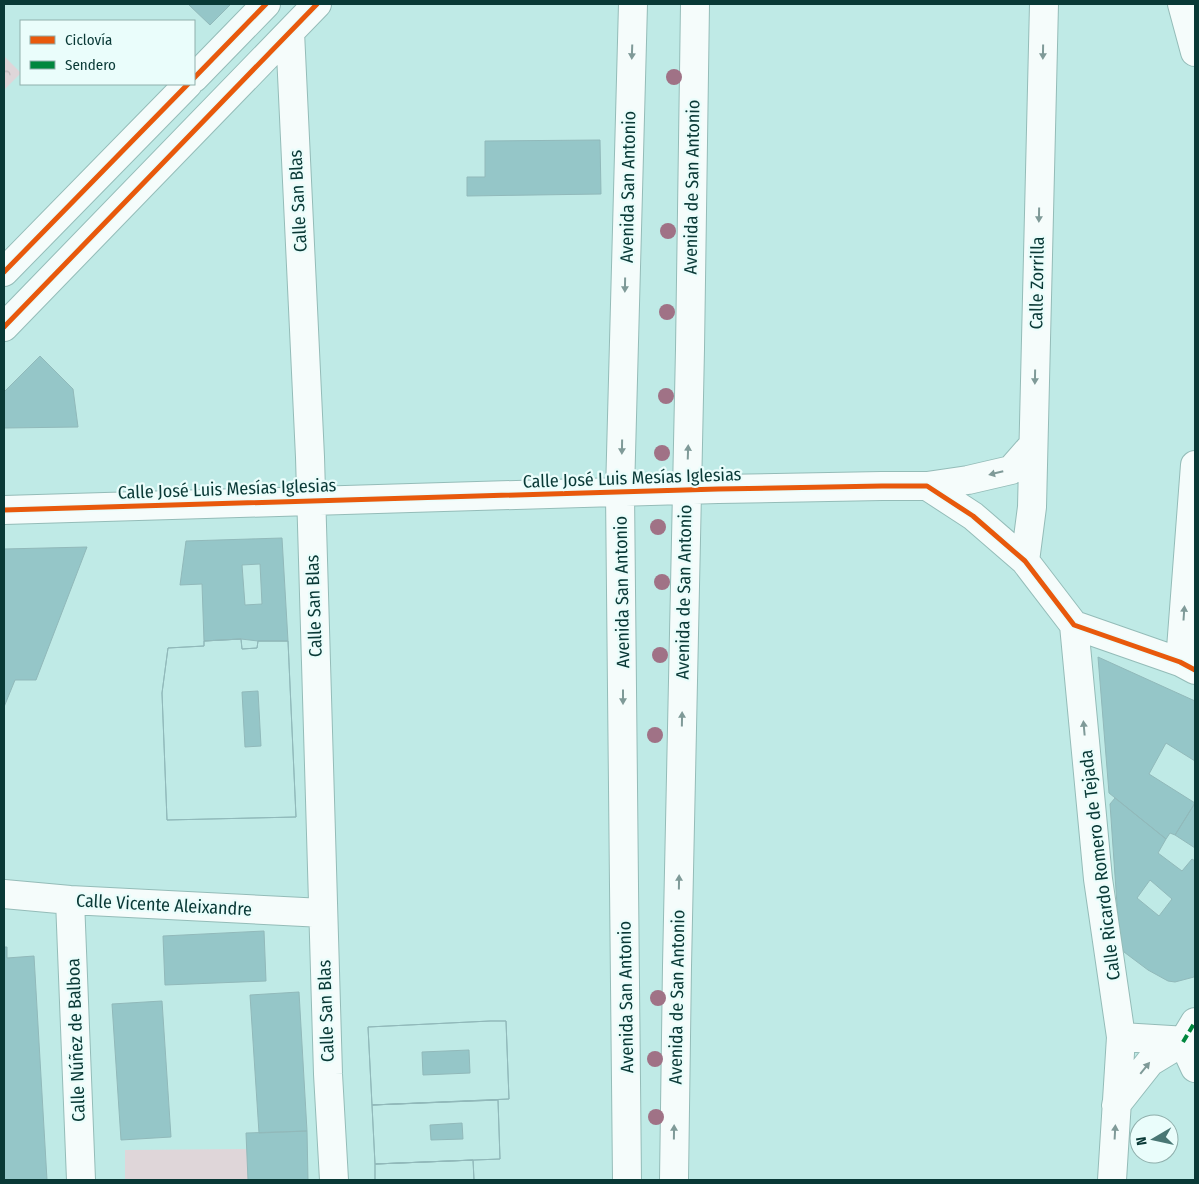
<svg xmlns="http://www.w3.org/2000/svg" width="1199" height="1184" font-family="'Fira Sans Condensed',sans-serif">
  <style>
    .park { fill: url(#park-crowns) }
    .pitch { fill: #dfd6d9 }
    .building { fill: #95c6c8; stroke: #91b9ba; fill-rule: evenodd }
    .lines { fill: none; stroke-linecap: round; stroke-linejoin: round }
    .street-casing { stroke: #94bcb8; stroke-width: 30 }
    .street { stroke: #f5fcfb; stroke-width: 28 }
    .quiet { stroke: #00873e; stroke-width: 4; stroke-dasharray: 8 4; stroke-linecap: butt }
    .cycleway-casing { stroke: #eafdfb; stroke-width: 8 }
    .cycleway { stroke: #e8590c; stroke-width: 5 }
    .tree { fill: #a07286 }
    .oneway { fill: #7f9a98 }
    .labels { text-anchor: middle; stroke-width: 4.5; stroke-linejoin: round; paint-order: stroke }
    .street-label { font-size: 18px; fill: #093936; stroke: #eafdfb }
  </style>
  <defs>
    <pattern id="park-crowns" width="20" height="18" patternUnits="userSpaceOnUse" patternTransform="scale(1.25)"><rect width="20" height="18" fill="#dfd6d9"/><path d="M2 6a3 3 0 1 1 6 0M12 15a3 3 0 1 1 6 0" fill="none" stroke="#beb8bb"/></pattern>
  </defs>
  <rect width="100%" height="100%" fill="#bfeae6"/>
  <!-- park -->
  <path class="park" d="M5,57L21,73L4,90V60Z"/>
  <!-- pitch -->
  <path class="pitch" d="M248,1149V1180H125V1150Z"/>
  <!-- building -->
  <path class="building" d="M188,4H231L210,25Z
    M600,140L601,194L467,196V177H485V141Z
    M40,356L73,389L78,427L4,428V392Z
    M282,538L288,641H258L241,639L204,641L202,584L180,585L186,541ZM260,564L262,604L245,605L242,565Z
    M87,547L36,680H15L4,707V549Z
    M241,639L242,649L257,648L258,641H288L296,817L167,820L162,693L168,648L204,646V641ZM258,691L261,746L245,747L242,692Z
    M241,639L242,649L257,648L258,641H288L296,817L167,820L162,693L168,648L204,646V641Z
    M1098,657L1195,701V761L1166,743L1149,774L1195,803L1175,835L1170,833L1166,839L1109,793Z
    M1115,798L1166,839L1158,853L1182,871L1192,859L1195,861V975L1194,977L1175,982L1168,981L1148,970L1124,952L1121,945L1119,933L1110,804ZM1150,880L1172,899L1159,916L1137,898Z
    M1195,803V848L1175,835Z
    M264,931L266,981L165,985L163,936Z
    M4,947H7V958L34,956L47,1180H4Z
    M299,992L307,1131L259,1133L250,995Z
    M162,1001L171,1137L121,1140L112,1004Z
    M490,1021H506L509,1099L372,1105L368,1027ZM469,1050L470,1073L423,1075L422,1052Z
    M490,1021H506L509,1099L372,1105L368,1027Z
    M498,1100L500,1159L375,1164L372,1105ZM462,1123L463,1139L431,1140L430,1125Z
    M498,1100L500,1159L375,1164L372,1105Z
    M307,1131L308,1180H248L246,1133Z
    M473,1160L474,1180H375V1164Z
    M473,1160L474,1180H375V1164Z"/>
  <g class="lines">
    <!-- street casing -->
    <g class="street-casing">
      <path id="street" d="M1182,4L1195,52
        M290,32L310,457L328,1074L334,1180
        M194,78L266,4
        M4,272L188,84
        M4,327L317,4
        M927,486L968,480L1011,470L1033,445
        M4,510L718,489L882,486H927L973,516L1025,561L1074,625L1180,662L1195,670
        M1025,561L1032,507L1044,4
        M1074,625L1098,879L1121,1037L1112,1180
        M1180,662L1195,465
        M4,894L70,900L323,913
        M70,900L81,1180
        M1121,1037L1187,1041
        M1183,1042L1195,1068
        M1116,1105L1150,1062L1183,1042L1195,1022
        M627,1180L620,492L633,4
        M674,1180L677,966L690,349L695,4"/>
    </g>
    <!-- street -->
    <use href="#street" class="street"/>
    <!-- quiet -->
    <path class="quiet" d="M1183,1042L1195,1022"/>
    <!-- cycleway casing -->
    <g class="cycleway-casing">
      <path id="cycleway" d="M194,78L266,4
        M4,272L188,84
        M4,327L317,4
        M4,510L718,489L882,486H927L973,516L1025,561L1074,625L1180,662L1195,670"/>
    </g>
    <!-- cycleway -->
    <use href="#cycleway" class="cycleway"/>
  </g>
  <!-- trees -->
  <g class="tree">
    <circle cx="674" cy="77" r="8"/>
    <circle cx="668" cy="231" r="8"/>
    <circle cx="667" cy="312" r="8"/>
    <circle cx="666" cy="396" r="8"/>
    <circle cx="662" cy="453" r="8"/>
    <circle cx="658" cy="527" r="8"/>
    <circle cx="662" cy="582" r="8"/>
    <circle cx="660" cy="655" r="8"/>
    <circle cx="655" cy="735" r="8"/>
    <circle cx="658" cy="998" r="8"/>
    <circle cx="655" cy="1059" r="8"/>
    <circle cx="656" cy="1117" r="8"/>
  </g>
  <!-- one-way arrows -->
  <defs><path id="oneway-solid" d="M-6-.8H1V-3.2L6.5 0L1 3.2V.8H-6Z" transform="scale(1.25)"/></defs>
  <g class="oneway">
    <use href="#oneway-solid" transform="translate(632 52) rotate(92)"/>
    <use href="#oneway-solid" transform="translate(1043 52) rotate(91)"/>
    <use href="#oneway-solid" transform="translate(1039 215) rotate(91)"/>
    <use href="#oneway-solid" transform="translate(625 285) rotate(91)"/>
    <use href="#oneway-solid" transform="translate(1035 377) rotate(91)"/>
    <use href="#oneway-solid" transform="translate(622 447) rotate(91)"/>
    <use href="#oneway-solid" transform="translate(688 452) rotate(-88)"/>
    <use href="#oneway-solid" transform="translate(996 473) rotate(166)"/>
    <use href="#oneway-solid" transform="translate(1184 613) rotate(-86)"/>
    <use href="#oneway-solid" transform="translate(623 697) rotate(90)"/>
    <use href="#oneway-solid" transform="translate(682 719) rotate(-89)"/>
    <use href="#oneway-solid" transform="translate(1084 728) rotate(-95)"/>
    <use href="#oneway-solid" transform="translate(679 882) rotate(-89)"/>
    <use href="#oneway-solid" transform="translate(1145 1068) rotate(-51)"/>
    <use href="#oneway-solid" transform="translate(674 1132) rotate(-89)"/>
    <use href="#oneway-solid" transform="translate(1115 1132) rotate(-87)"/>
  </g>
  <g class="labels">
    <!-- street labels -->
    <g class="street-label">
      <text transform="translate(628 187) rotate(-89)" y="6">Avenida San Antonio</text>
      <text transform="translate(692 187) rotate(-89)" y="6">Avenida de San Antonio</text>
      <text transform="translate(298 201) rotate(-93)" y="6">Calle San Blas</text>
      <text transform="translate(1037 283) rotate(-89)" y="6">Calle Zorrilla</text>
      <text transform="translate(632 478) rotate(-2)" y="6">Calle José Luis Mesías Iglesias</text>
      <text transform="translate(227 489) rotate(-2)" y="6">Calle José Luis Mesías Iglesias</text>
      <text transform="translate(622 592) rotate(-91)" y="6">Avenida San Antonio</text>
      <text transform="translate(684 592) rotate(-89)" y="6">Avenida de San Antonio</text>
      <text transform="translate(314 606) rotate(-92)" y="6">Calle San Blas</text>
      <text transform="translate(1100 865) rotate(-97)" y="6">Calle Ricardo Romero de Tejada</text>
      <text transform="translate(164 905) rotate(3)" y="6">Calle Vicente Aleixandre</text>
      <text transform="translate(626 997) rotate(-91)" y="6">Avenida San Antonio</text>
      <text transform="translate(677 997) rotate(-89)" y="6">Avenida de San Antonio</text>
      <text transform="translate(326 1011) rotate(-92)" y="6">Calle San Blas</text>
      <text transform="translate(76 1040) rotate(-92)" y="6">Calle Núñez de Balboa</text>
    </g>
  </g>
  <!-- border -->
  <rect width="1199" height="1184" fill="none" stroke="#093936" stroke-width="10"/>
  <!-- legend -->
  <rect x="20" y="20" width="175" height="65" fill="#eafdfb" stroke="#90afac"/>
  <rect x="30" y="36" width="25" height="8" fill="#e8590c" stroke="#90afac"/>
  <text x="65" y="45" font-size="15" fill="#093936">Ciclovía</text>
  <rect x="30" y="61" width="25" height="8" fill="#00873e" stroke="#90afac"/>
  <text x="65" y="70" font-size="15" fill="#093936">Sendero</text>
  <!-- north arrow -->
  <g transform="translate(1154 1139) rotate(261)"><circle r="24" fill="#eafdfb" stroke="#90afac"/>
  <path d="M0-4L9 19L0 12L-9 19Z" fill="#497774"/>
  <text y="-8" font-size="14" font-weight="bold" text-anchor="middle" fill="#093936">N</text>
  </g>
</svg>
